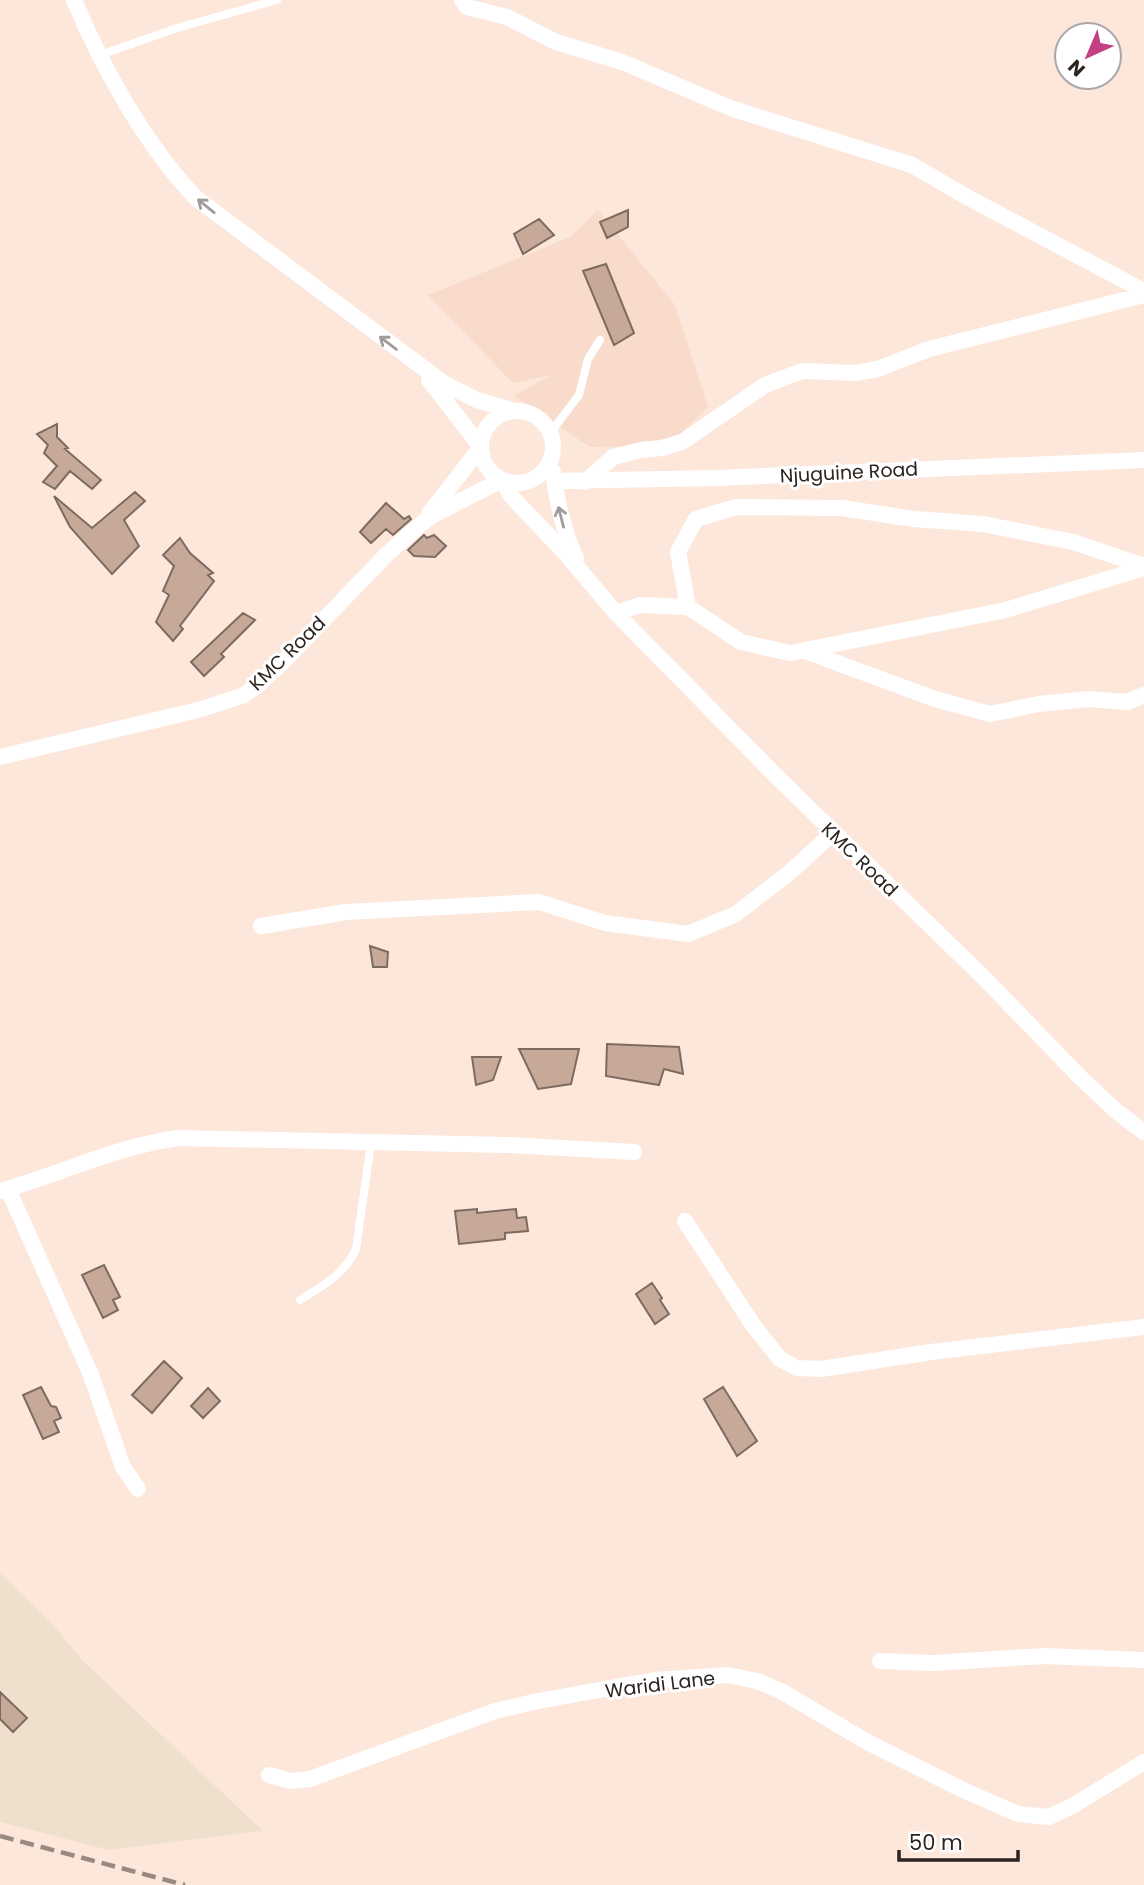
<svg xmlns="http://www.w3.org/2000/svg" width="1144" height="1885" font-family="Poppins,sans-serif">
  <style>
    .built { fill: #f8dbcb }
    .industrial { fill: #eee0cd }
    .building { fill: #c7a999; stroke: #7e6b60; stroke-width: 2 }
    .lines { fill: none; stroke-linecap: round; stroke-linejoin: round }
    .lane { stroke: #fff; stroke-width: 8 }
    .street { stroke: #fff; stroke-width: 16 }
    .rail { stroke: #998a81; stroke-width: 4.5; stroke-dasharray: 14 7; stroke-linecap: butt }
    .oneway { stroke: #a09c9b }
    .labels { text-anchor: middle; stroke-width: 6; stroke-linejoin: round; paint-order: stroke }
    .street-label { font-size: 19px; fill: #2c2420; stroke: #fff }
  </style>
  <rect width="100%" height="100%" fill="#fde7db"/>
  <!-- built -->
  <path class="built" d="M598,210L675,305L708,407L669,446L590,447L514,396L551,375L513,383L428,295L570,237Z"/>
  <!-- industrial -->
  <path class="industrial" d="M0,1573L55,1627L82,1660L263,1831L109,1850L0,1822Z"/>
  <!-- building -->
  <path class="building" d="M628,210V227L607,238L600,222Z
    M539,219L554,235L523,254L514,234Z
    M606,264L634,333L614,345L583,271Z
    M57,424V437L68,448L65,449L101,480L92,489L70,471L55,489L43,482L57,466L44,453L48,445L37,434Z
    M135,492L145,501L124,520L139,546L112,574L70,527L54,496L92,528Z
    M386,503L404,519L409,516L411,519L393,535L386,529L371,543L360,532Z
    M424,535L427,538L434,535L446,546L435,557L414,556L408,550Z
    M180,538L190,553L213,573L208,575L214,581L180,626L183,629L173,641L156,622L169,595L163,591L174,566L163,555Z
    M243,613L255,620L221,654L224,657L204,676L191,662Z
    M370,946L388,952L387,967H373Z
    M607,1044L679,1047L683,1074L664,1069L659,1085L606,1076Z
    M519,1049H579L571,1084L538,1089Z
    M472,1057H501L493,1080L476,1085Z
    M477,1209V1213L516,1209L517,1218L526,1217L528,1231L505,1233V1239L459,1244L455,1211Z
    M104,1265L120,1297L113,1300L118,1310L103,1318L82,1275Z
    M652,1283L662,1298L660,1300L669,1314L655,1324L636,1294Z
    M164,1361L182,1378L152,1413L132,1395Z
    M41,1387L51,1406L56,1407L61,1418L54,1421L59,1432L43,1439L23,1395Z
    M723,1387L757,1441L737,1456L704,1399Z
    M208,1388L220,1401L203,1418L191,1406Z
    M0,1692L27,1718L13,1732L0,1719Z"/>
  <g class="lines">
    <!-- lane -->
    <path class="lane" d="M100,55L177,28L277,0
      M551,432L579,395L588,359L600,340
      M300,1300C323,1285 344,1275 356,1249L371,1143"/>
    <!-- street -->
    <path class="street" d="M74,0C102,67 146,146 196,198L445,384L477,400L511,410
      M462,0L467,7L507,17L556,42L622,62L733,109L912,165L967,197L1144,291
      M429,380L481,447L429,514
      M481 447a36 36 0 1 1 72 0a36 36 0 1 1-72 0Z
      M553,472C557,501 563,531 576,558
      M554,481L717,478L1144,460
      M585,482L613,457L641,450L662,448L682,442L765,385L786,377L803,371L855,373L878,369L929,349L1144,295
      M688,607L741,642L790,653L1006,610L1144,568
      M616,613L640,605L688,607L678,552L696,519L736,507L842,508L914,519L983,524L1073,542L1144,566
      M805,651L935,699L990,714L1039,704L1089,699L1127,702L1144,695
      M0,757L198,710L242,696L256,687L283,662L387,554L421,524L435,514L502,480L511,496L566,554L616,613L776,776L982,976L1081,1078L1116,1111L1144,1132
      M261,926L346,912L539,902L605,923L688,934L736,914L789,873L833,833
      M8,1189L91,1375L123,1467L138,1489
      M0,1191C61,1174 114,1147 178,1138L507,1145L634,1152
      M685,1221L753,1325L780,1359L797,1368L821,1369L931,1352L1144,1327
      M880,1661L933,1663L1044,1656L1144,1660
      M269,1775L291,1781L310,1779L495,1711L538,1701L655,1680L728,1675L757,1681L781,1691L869,1743L963,1790L1018,1814L1049,1817L1074,1805L1144,1762"/>
    <!-- rail -->
    <path class="rail" d="M0,1836L185,1885"/>
  </g>
  <!-- one-way arrows -->
  <defs><path id="oneway-shaft" d="M-6 0H5M1.5-3L5.5 0L1.5 3" fill="none" stroke-width="1.6" stroke-linecap="round" stroke-linejoin="round" transform="scale(1.75)"/></defs>
  <g class="oneway">
    <use href="#oneway-shaft" transform="translate(206 206) rotate(-141)"/>
    <use href="#oneway-shaft" transform="translate(388 343) rotate(-143)"/>
    <use href="#oneway-shaft" transform="translate(561 517) rotate(-104)"/>
  </g>
  <g class="labels">
    <!-- street labels -->
    <g class="street-label">
      <text transform="translate(849 472) rotate(-3)" y="7">Njuguine Road</text>
      <text transform="translate(287 653) rotate(-44)" y="7">KMC Road</text>
      <text transform="translate(860 859) rotate(44)" y="7">KMC Road</text>
      <text transform="translate(660 1684) rotate(-7)" y="7">Waridi Lane</text>
    </g>
  </g>
  <!-- north arrow -->
  <g transform="translate(1088 56) rotate(224)"><circle r="33" fill="#ffffff" stroke="#aba7a6" stroke-width="2"/>
  <path d="M0-5L12 26L0 18L-12 26Z" fill="#c43f83"/>
  <text y="-10" font-size="19" font-weight="bold" text-anchor="middle" fill="#2c2420">N</text>
  </g>
  <!-- scale -->
  <path d="M899 1850v10h119v-10" fill="none" stroke="#2c2420" stroke-width="3.5"/>
  <text x="909" y="1850" font-size="21" fill="#2c2420" stroke="#ffffff" stroke-width="5" paint-order="stroke">50 m</text>
</svg>
